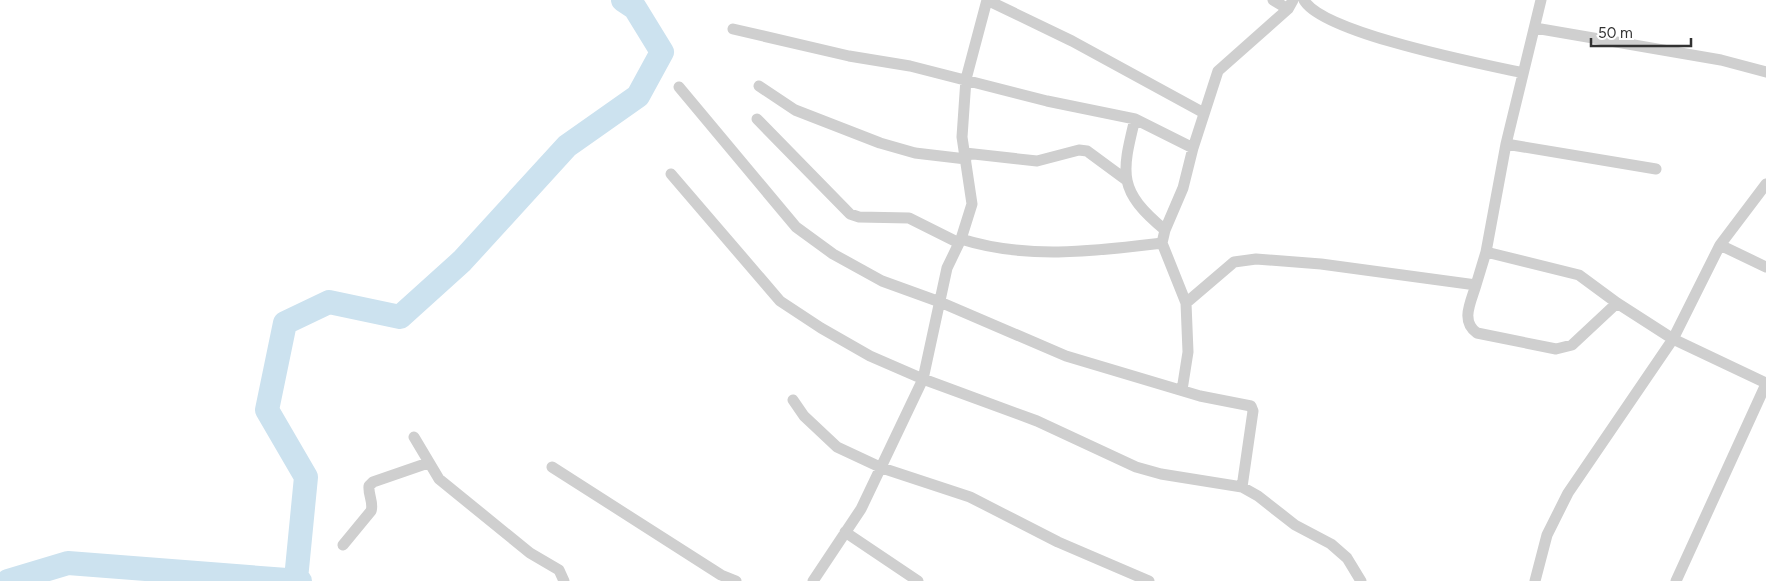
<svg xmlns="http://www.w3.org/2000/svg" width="1766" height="581" font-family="Figtree,sans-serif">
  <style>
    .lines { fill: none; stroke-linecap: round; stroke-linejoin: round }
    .river { stroke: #cce2ef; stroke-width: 24 }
    .minor { stroke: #cfcfcf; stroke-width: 11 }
  </style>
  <rect width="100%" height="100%" fill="#fff"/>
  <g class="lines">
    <!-- river -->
    <path class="river" d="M296,579L306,477L267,410L285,323L329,302L400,317L462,261L567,146L638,96L662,52L635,8L623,0
      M8,581L68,563L300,581"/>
    <!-- minor -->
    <path class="minor" d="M987,0L1072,41L1204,113
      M1273,0L1288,9
      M1304,0C1322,33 1482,64 1523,73
      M1535,28L1721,60L1766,72
      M733,29L849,56L910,66L1047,101L1135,119L1193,148
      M759,86L795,110L880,143L915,153L966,159
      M679,87L796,227L833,254L882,281L940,302L1066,356L1200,396L1251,406L1253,411L1242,487
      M757,119L850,214L859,217L909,218L959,243
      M1135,119C1121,175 1118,191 1165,230
      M1506,144L1656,169
      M965,153L1037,161L1079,150L1087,151L1125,179
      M671,174L780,301L821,328L870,356L923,379L1037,421L1136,467L1161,474L1242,487L1258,496L1295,525L1331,544L1347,558L1361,581
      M961,239C1027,260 1095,251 1162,243
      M1720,245L1766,267
      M1486,252L1579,275L1617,303L1673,339L1766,383
      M1476,285L1486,252L1506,144L1541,0
      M1186,303L1234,262L1256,259L1321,264L1476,285C1471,302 1460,321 1477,333L1556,349L1572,345L1617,303
      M1182,390L1188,352L1186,303L1162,243L1165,230L1183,188L1193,148L1218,71L1288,9L1293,0
      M793,400L804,416L837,447L882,468L970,497L1058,542L1149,581
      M414,437L439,479L530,553L559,570L564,581
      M552,467L721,575L736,581
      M845,532L918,581
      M343,545L371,511C374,503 368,495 369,486L373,482L428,463
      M813,581L861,509L923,379L947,268L961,239L972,204L962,137L966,79L987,0
      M1535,581L1547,535L1568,493L1673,339L1720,245L1766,184
      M1676,581L1766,384"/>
  </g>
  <!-- scale -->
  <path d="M1591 38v8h100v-8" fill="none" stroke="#323232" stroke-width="2.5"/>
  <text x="1598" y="38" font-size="15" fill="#323232" stroke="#ffffff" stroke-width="4" paint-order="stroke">50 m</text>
</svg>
